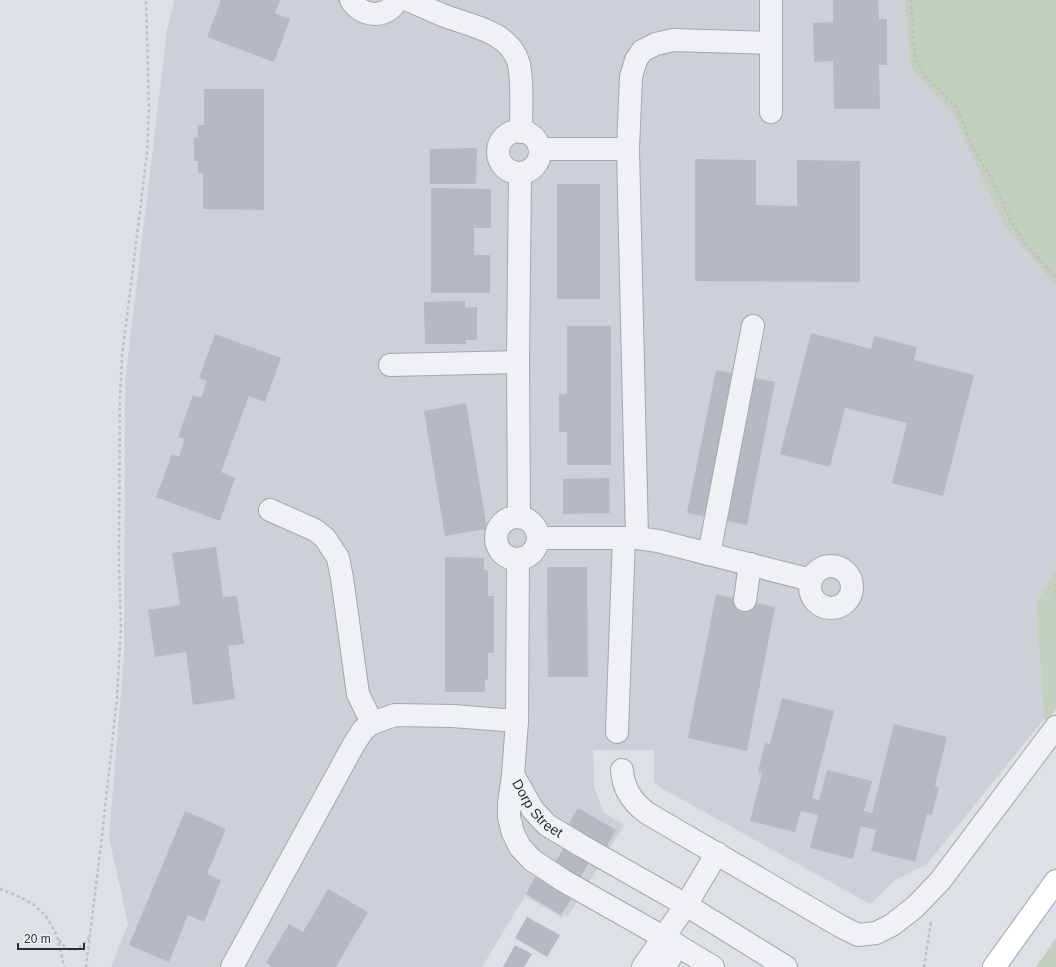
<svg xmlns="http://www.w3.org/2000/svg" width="1056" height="967" font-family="Arial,sans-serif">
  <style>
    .built { fill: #ccd0d7 }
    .green { fill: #c4cfbf }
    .building { fill: #b5bac2 }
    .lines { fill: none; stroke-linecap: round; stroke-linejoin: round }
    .minor-casing { stroke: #a3a8af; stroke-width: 24 }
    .major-casing { stroke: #9ea6b0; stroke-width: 24 }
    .path { stroke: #bcbfc4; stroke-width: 2.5; stroke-dasharray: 3 3; stroke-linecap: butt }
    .minor { stroke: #f0f1f4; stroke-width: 22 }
    .major { stroke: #fff; stroke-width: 22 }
    .labels { text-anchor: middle; stroke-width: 3.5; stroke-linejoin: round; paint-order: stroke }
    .street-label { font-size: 14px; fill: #282f3b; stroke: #ecf0f4 }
  </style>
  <rect width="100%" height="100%" fill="#dde1e6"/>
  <!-- built -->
  <path class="built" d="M174,0H904L911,69L952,113L1004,226L1056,286V568L1036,604L1044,719L927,864L894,881L870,904L663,789L654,782V750H593L594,787L604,813L624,825L568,917L564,915L562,918L525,896L482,967H111L128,924L109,837L124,656L125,382L167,30Z"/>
  <!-- green -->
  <path class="green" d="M904,0H1056V286L1004,226L952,113L911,69Z
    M1056,568V709L1047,721L1044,719L1036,604Z
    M1056,938V967H1036Z"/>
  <!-- building -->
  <path class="building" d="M221,0H280L275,13L290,19L274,62L207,37Z
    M833,0H878L879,19H887V65H879L880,109H834L833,61L814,62L813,23L833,22Z
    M204,89H264V210L203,209V173H198V161H194V137L198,138V125H204Z
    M477,148L476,184H430V149Z
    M695,159L756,160V205L797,206V160L860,161V282L695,281Z
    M557,184H600V299H557Z
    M431,188L491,189V228H474V255H490V293H431Z
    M465,301V308L477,307V340H465L466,344H425L424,302Z
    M567,326H611V465H567V432H559V394H567Z
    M811,333L871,349L874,336L917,347L914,360L974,375L943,496L892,483L907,423L845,408L830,467L780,454Z
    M215,334L281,358L265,402L249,396L221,472L235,478L220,521L156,497L172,454L179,457L185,439L178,437L193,395L201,398L207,381L199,378Z
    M716,370L775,382L747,525L687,513Z
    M466,403L487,529L445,536L424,411Z
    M609,478L610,513L563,514V479Z
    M216,547L223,597L237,596L244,644L228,646L235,699L193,705L186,652L155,657L148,610L180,605L172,553Z
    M445,557L484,558V570H488V596H494V653H488V679L485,680V692H445Z
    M547,567H587L588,677H548Z
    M716,594L775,607L747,751L688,738Z
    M782,698L834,711L812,798L819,800L827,770L872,781L864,811L872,813L894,724L947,737L935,786L939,787L932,815L927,814L915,862L871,851L876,830L861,826L853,859L810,848L818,815L801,811L795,832L750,821L762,773L758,772L765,743L770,744Z
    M578,808L616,830L606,848L568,825Z
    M185,811L226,829L207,874L221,880L204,922L188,915L169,962L129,945Z
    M569,839L594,854L573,890L548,874Z
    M535,877L571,899L561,915L526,894Z
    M328,889L368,912L336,967H272L266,963L289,924L303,932Z
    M527,917L560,935L547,957L515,938Z
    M515,945L532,954L524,967H503Z"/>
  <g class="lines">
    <!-- minor casing -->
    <g class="minor-casing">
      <g id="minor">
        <path d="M351,0C361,17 387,20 397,0"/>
        <path d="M408,0C420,5 432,11 445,16C471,26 508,31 518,61C523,75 521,115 521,132"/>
        <path d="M771,0V112"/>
        <circle cx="519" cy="152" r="21"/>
        <path d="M540,149H628"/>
        <path d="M390,365L518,362"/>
        <path d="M270,510L315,530L325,538L338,558L342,578L358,694L372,723"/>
        <path d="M519,517L518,362L520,173"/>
        <circle cx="517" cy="538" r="21"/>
        <path d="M538,538H637L658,541L811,580"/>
        <path d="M637,538L628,149L631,77L636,60L642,51L656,44L673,40L770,43"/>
        <path d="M709,554L753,326"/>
        <path d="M518,559L517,721L513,775L509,804V817L513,833L520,847L532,860L564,881L663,937L713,967"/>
        <circle cx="831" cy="587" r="21"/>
        <path d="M745,600L750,564"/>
        <path d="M617,732L624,538"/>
        <path d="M622,770C623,789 632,802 647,813L840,926L858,935L876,933L892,925L915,907L940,881L1056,727"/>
        <path id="s1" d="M513,775L533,810L547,825L582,846L686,905L786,967"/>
        <path d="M232,967L354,744L363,730L372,723L395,715L453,716L517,721"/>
        <path d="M643,967L686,905L717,853"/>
        <path d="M665,967L677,945"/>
      </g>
    </g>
    <!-- major casing -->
    <g class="major-casing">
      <path id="major" d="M994,967L1056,881"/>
    </g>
    <!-- path -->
    <path class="path" d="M911,0L913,37L915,55L919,66L924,75L953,103L958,110L971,144L994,183L1012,223L1026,244L1056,277
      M1056,584L1055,591L1056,597
      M0,889L16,895L33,904L46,916L57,935L64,967
      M59,940C70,956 79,950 89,938
      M86,967L101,845L117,698L121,626L119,562L120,400L122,357L147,153L149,107L146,0
      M924,967L931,922"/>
    <!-- minor -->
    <use href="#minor" class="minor"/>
    <!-- major -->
    <use href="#major" class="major"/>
  </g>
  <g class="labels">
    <!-- street labels -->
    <g class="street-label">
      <text dy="5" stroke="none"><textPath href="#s1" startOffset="42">Dorp Street</textPath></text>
    </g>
  </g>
  <!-- scale -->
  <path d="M18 943v6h66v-6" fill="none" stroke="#282f3b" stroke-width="2"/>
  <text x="24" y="943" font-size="12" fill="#282f3b" stroke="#ecf0f4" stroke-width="3" paint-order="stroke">20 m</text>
</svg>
